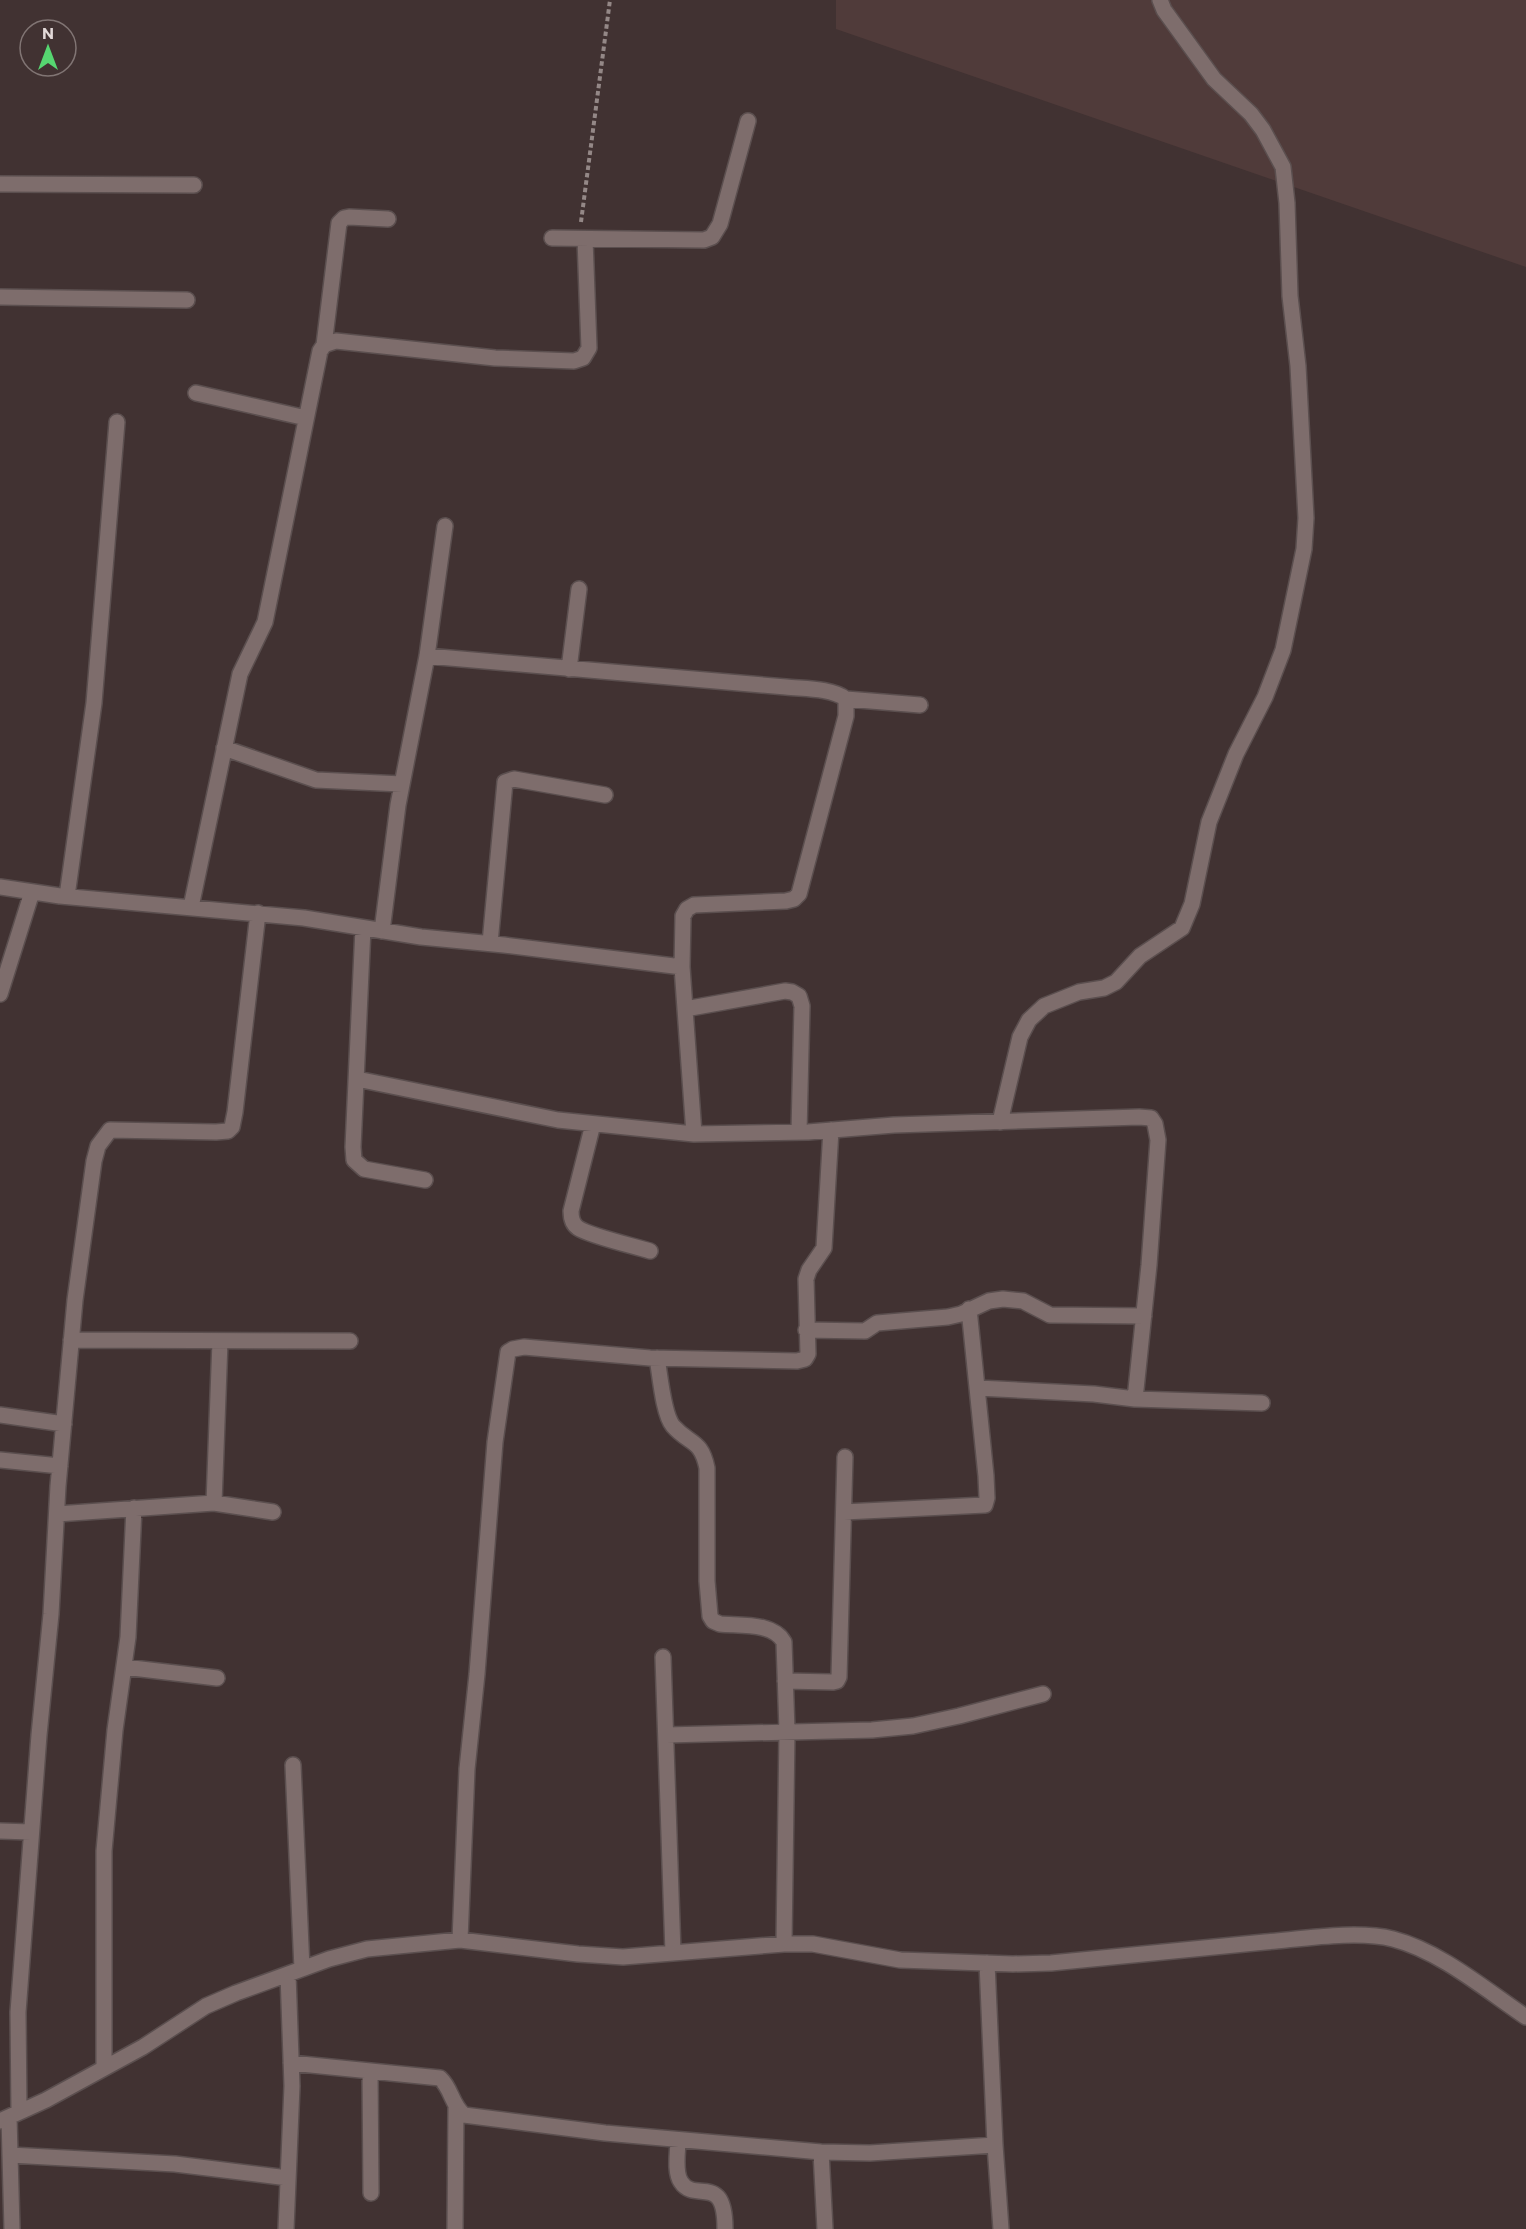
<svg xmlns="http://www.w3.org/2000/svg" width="1526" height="2229" font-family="Commissioner,sans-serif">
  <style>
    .built { fill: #503b3a }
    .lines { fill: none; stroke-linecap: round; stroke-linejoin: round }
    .minor-casing { stroke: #5b4f4f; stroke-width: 18 }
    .path { stroke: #948887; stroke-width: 4; stroke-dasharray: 4.5 3; stroke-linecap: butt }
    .minor { stroke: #7e6d6c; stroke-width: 15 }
  </style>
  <rect width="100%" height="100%" fill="#413232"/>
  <!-- built -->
  <path class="built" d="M836,0H1526V267L836,29Z"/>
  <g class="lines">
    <!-- minor casing -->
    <g class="minor-casing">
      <path id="minor" d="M0,184L194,185
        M552,238L704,240L712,237L720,224L748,121
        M0,297L187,300
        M324,345L339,223L344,218L349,217L388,219
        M196,393L306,418
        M427,656L786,687C804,689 831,688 846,699V716L799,894L794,899L786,901L694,905L687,909L683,916L682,967L694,1134
        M569,669L579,589
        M846,699L920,705
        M224,748L316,780L402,784
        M0,887L60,896L304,918L421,937L504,945L682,967
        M67,896L94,703L117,422
        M191,907L240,674L265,622L320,351L324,345L336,341L495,358L574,361L583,358L589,348L585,239
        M363,928L353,1147L354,1160L364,1169L425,1180
        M382,931L398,805L427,656L445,526
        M490,943L505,782L514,779L605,795
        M0,994L32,892
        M685,1009L785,991L792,992L799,996L802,1006L799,1132
        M357,1079L558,1120L694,1134L808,1132L894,1125L1139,1117L1151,1118L1155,1124L1158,1140L1149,1265L1135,1399
        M1000,1122L1020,1037L1029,1020L1044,1006L1079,992L1104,988L1116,982L1140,956L1182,928L1192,904L1209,822L1236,754L1265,697L1283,650L1304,549L1306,518L1298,366L1290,296L1287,203L1283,167L1263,130L1251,114L1214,79L1164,10L1160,0
        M593,1124L571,1211C571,1217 572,1224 578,1228C590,1236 634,1246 650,1251
        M806,1330L865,1331L877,1323L948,1317L961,1314L989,1301L1003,1299L1023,1301L1050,1315L1144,1316
        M71,1340L350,1341
        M657,1358C660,1374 663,1414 673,1426C690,1445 701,1439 707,1468V1581L710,1616L713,1621L720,1624C740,1626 773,1622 784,1642L787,1731L784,1944
        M978,1388L1094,1394L1135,1399L1262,1403
        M0,1415L64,1424
        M0,1460L60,1466
        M214,1503L220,1341
        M844,1512L985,1505L987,1498L986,1476L969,1309
        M57,1514L214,1503L273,1512
        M663,1657L673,1953
        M124,1667L217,1678
        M785,1681L833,1682L837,1681L839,1677L845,1457
        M666,1735L872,1730L913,1726L959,1716L1043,1694
        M293,1765L302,1969
        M0,1831L31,1832
        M460,1940L467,1769L477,1674L495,1442L508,1352L513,1349L524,1347L650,1358L797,1361L805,1359L808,1354L806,1279L809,1270L824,1248L831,1130
        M987,1963L995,2145L1001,2229
        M291,2063L440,2078C452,2089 451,2104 464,2115L605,2133L821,2152L870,2153L995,2145
        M104,2068V1851L115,1730L128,1637L134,1508
        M370,2071L371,2193
        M19,2112L18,2012L39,1735L51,1614L58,1486L75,1300L94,1161L98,1146L110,1130L216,1132L228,1131L232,1127L235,1112L258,913
        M9,2117L12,2229
        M0,2121L46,2100L143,2047L206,2006L236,1993L329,1959L367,1949L460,1940L578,1954L623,1957L784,1944H813L900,1960L1013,1964L1051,1963C1122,1956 1194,1949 1265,1942C1302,1939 1357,1930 1393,1939C1440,1951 1486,1990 1526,2017
        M678,2140C678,2151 674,2172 681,2182C695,2204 725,2171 725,2229
        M821,2152L825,2229
        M10,2155L175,2164L288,2178
        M286,2229L292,2086L288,1974
        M455,2229L456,2108"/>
    </g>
    <!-- path -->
    <path class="path" d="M581,222L610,0"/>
    <!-- minor -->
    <use href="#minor" class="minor"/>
  </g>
  <!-- north arrow -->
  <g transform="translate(48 48)"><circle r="28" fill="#413232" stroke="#817574" stroke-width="1.5"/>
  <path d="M0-4.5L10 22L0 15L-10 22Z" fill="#56d671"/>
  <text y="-9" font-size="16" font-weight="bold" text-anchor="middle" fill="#e2d9d8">N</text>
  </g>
</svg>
